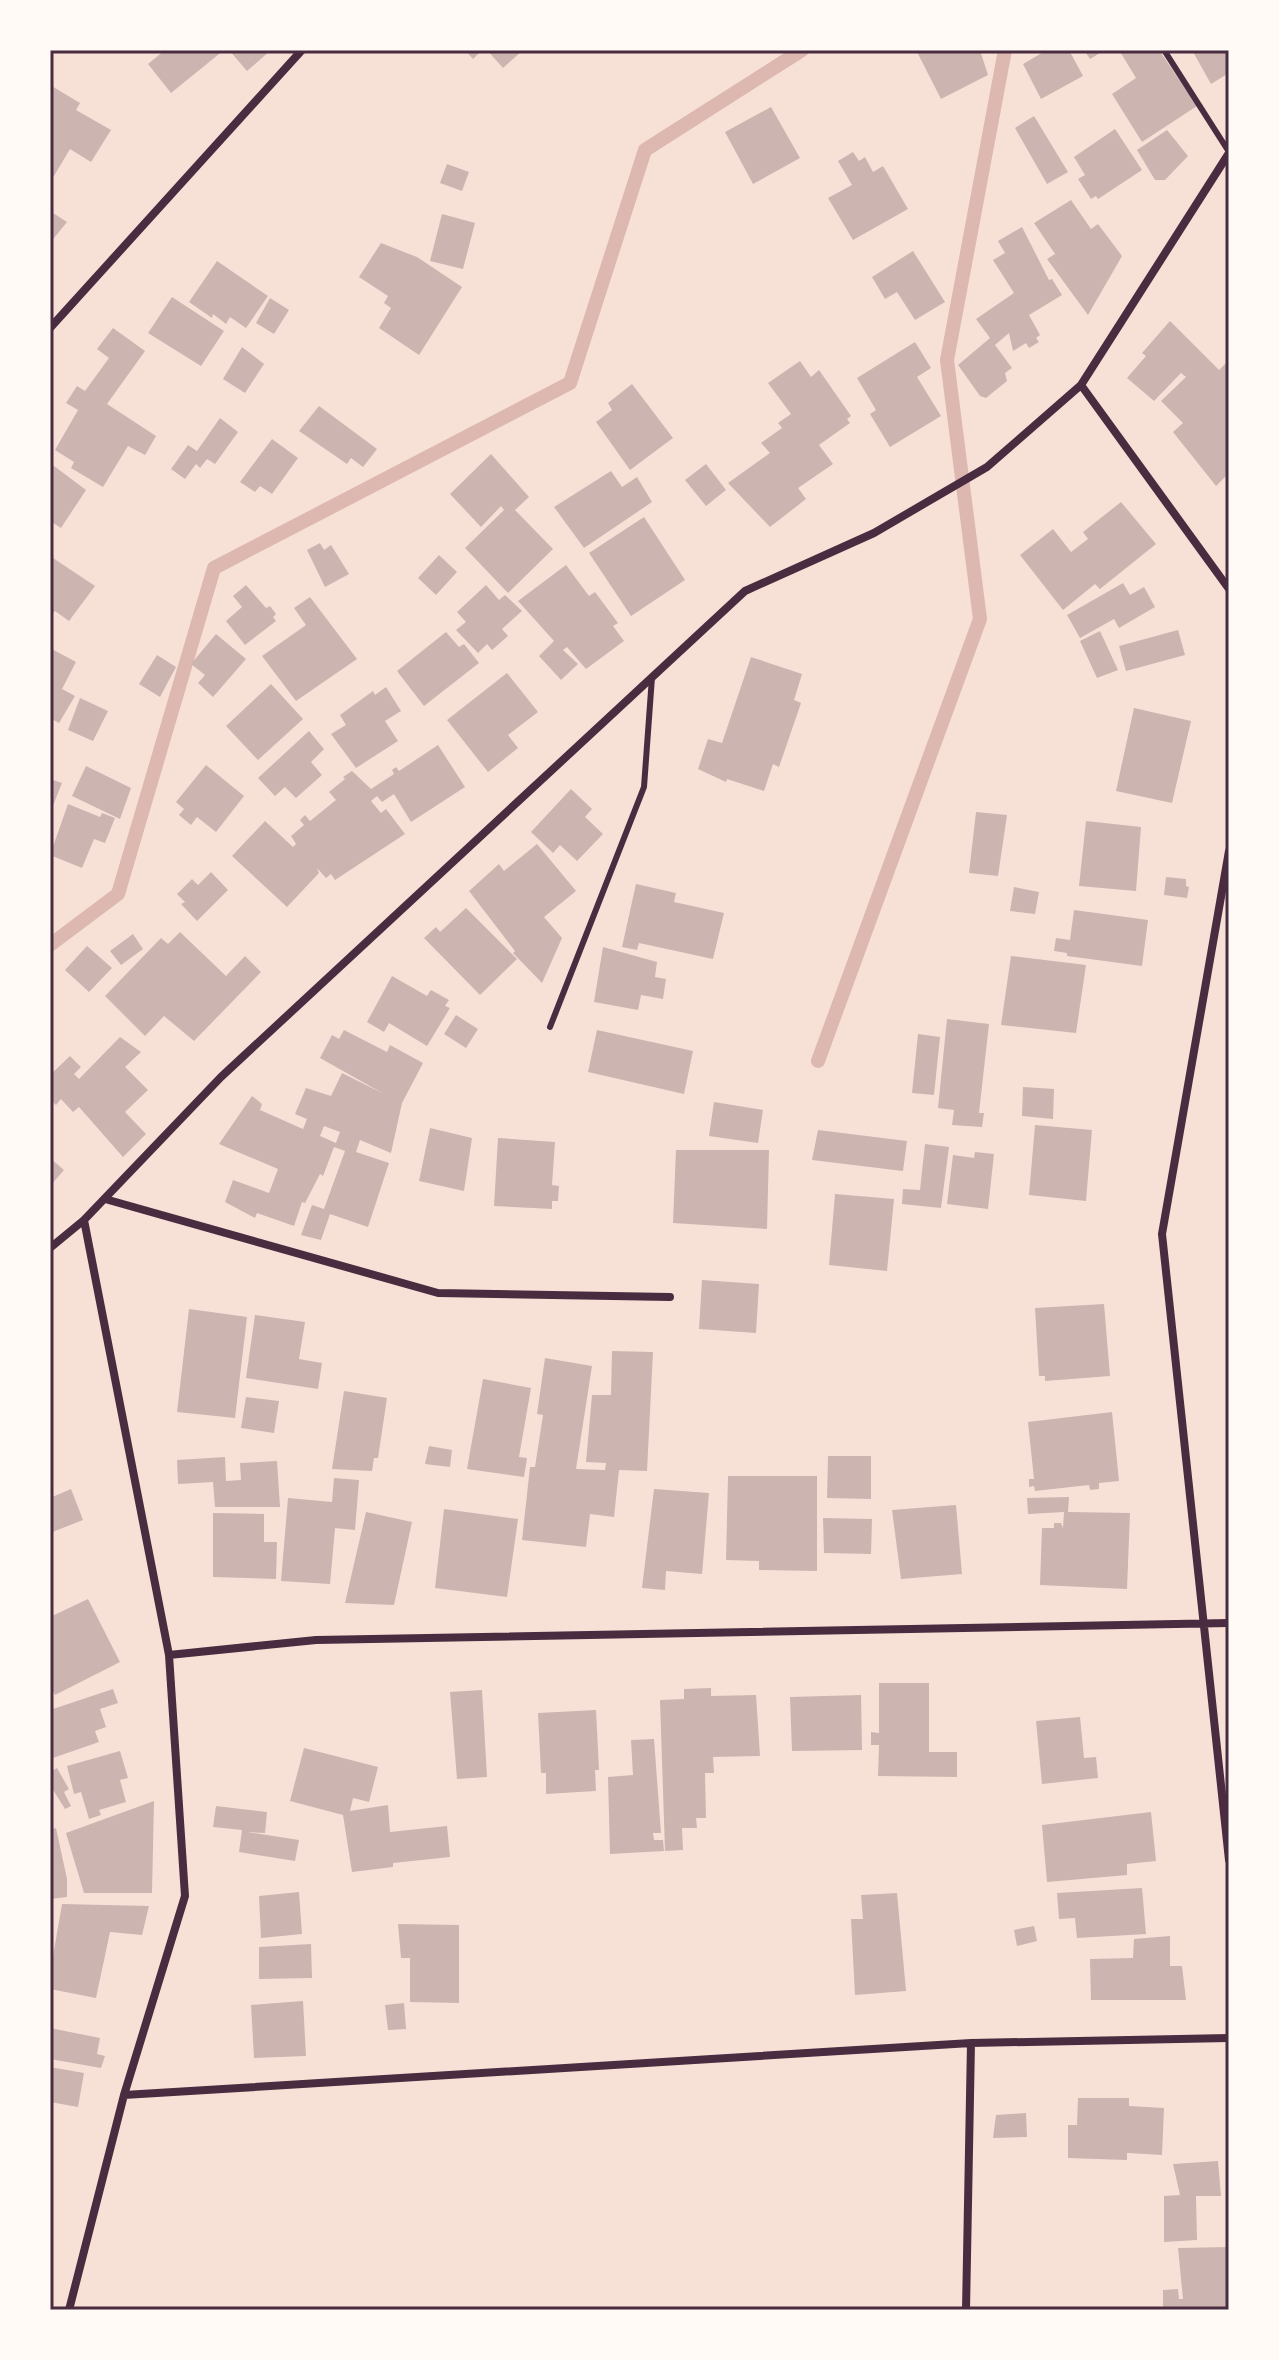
<svg xmlns="http://www.w3.org/2000/svg" width="1279" height="2360" font-family="Helvetica,sans-serif">
  <style>
    .lines { fill: none; stroke-linecap: round; stroke-linejoin: round }
    .stream { stroke: #dcb8b0; stroke-width: 14 }
    .building { fill: #ccb4b1; fill-rule: evenodd }
    .service { stroke: #4a2c40; stroke-width: 6 }
    .minor { stroke: #4a2c40; stroke-width: 8 }
    .neatline { fill: none; stroke: #4a2c40; stroke-width: 3 }
  </style>
  <rect width="100%" height="100%" fill="#f7e1d7"/>
  <g class="lines">
    <!-- stream -->
    <path class="stream" d="M50,945L118,894L214,568L570,383L645,150L802,50
      M818,1061L980,619L947,360L1005,50"/>
  </g>
  <!-- building -->
  <path class="building" d="M165,50H224L171,93L148,64Z
    M229,50H271L247,71Z
    M465,50H482L473,59Z
    M487,50H523L503,68Z
    M916,50H980L988,75L941,99Z
    M1047,50H1069L1083,76L1041,99L1023,64Z
    M1084,50H1105L1090,59Z
    M1119,50H1159L1197,106L1142,142L1112,94L1136,78Z
    M1192,50H1229V73L1211,84Z
    M50,85L80,103L76,110L111,130L91,162L70,149L54,176L50,174Z
    M771,107L800,158L753,184L725,132Z
    M1034,116L1068,172L1047,184L1015,128Z
    M1115,129L1142,170L1098,199L1096,196L1091,199L1078,179L1085,175L1074,157Z
    M1167,130L1188,156L1165,180H1155L1137,150Z
    M853,152L859,161L865,157L873,172L883,166L908,209L853,240L828,198L852,185L838,161Z
    M447,164L469,172L462,191L440,183Z
    M1071,200L1091,229L1098,224L1122,256L1088,315L1047,259L1055,254L1034,223Z
    M50,211L67,222L50,243Z
    M442,214L475,223L463,269L430,261Z
    M1022,227L1049,280L1052,279L1062,295L1029,315L1040,335L1036,338L1039,342L1029,348L1026,343L1013,351L1009,333L995,345L1012,368L1005,373L1007,381L986,398L980,396L958,365L990,338L976,319L1014,293L993,260L1005,253L998,241Z
    M381,243L417,257L462,287L419,355L379,328L391,308L384,303L388,296L359,277Z
    M913,251L945,302L915,320L897,292L885,299L872,277Z
    M217,261L268,296L246,328L230,317L226,324L213,314L212,318L189,302Z
    M172,297L224,331L201,366L148,333Z
    M270,298L289,310L274,334L256,323Z
    M1170,321L1219,370L1229,360V473L1216,486L1173,432L1183,423L1161,401L1186,377L1181,373L1154,401L1127,378L1146,356L1142,353Z
    M113,328L145,351L107,404L156,436L145,455L128,446L103,487L71,468L74,462L55,450L78,410L66,403L77,386L85,391L109,358L97,349Z
    M915,342L931,368L917,377L941,416L890,447L870,414L876,410L857,378Z
    M242,347L264,364L245,393L223,379Z
    M800,361L811,377L819,370L851,416L847,419L850,423L819,445L833,464L798,488L806,499L770,527L728,483L770,453L761,443L782,428L778,423L791,414L768,383Z
    M632,384L673,438L630,470L596,422L612,410L608,403Z
    M319,406L377,449L363,467L351,458L347,464L299,431Z
    M220,418L238,432L215,464L207,459L200,468L196,464L185,479L171,469L188,445L197,451Z
    M272,439L298,458L272,494L260,486L255,492L240,482Z
    M491,454L529,497L515,510L553,549L508,593L465,548L504,510L501,506L481,527L450,494Z
    M50,463L86,490L61,528L50,521Z
    M706,464L726,490L706,506L685,480Z
    M611,471L622,487L637,477L652,502L584,548L554,507Z
    M1121,502L1156,544L1100,589L1095,584L1063,610L1020,555L1053,529L1071,552L1088,539L1083,532Z
    M644,517L685,580L631,616L589,553Z
    M320,543L324,550L331,545L349,574L325,587L307,550Z
    M439,555L457,572L436,595L418,578Z
    M50,556L95,586L69,621L55,611L50,617Z
    M566,565L589,596L595,592L618,623L613,626L624,641L586,669L567,647L563,650L578,664L561,680L539,656L554,641L518,601Z
    M1123,583L1130,595L1144,587L1155,607L1119,628L1114,619L1080,638L1067,615Z
    M246,585L266,608L270,606L276,614L273,617L276,621L245,645L226,621L242,607L233,596Z
    M486,585L499,600L505,595L522,611L502,629L508,636L492,650L487,644L478,653L456,630L466,622L457,612Z
    M310,597L357,659L296,701L262,656L306,625L294,608Z
    M1178,630L1185,655L1126,671L1119,646Z
    M1100,631L1118,670L1097,678L1080,641Z
    M446,632L459,647L464,644L479,663L424,706L397,671Z
    M216,634L246,659L213,697L198,683L205,675L191,664Z
    M50,648L76,662L62,689L75,696L59,723L50,718Z
    M157,655L176,667L160,697L139,684Z
    M751,657L802,674L794,700L801,703L779,767L773,764L764,791L727,779L726,782L698,769L708,739L722,743Z
    M507,673L538,712L508,735L518,748L488,772L447,720Z
    M271,684L303,719L258,760L226,726Z
    M386,687L401,711L385,721L398,741L356,768L331,734L346,725L340,715L373,691L375,695Z
    M80,698L108,711L93,741L68,730Z
    M1134,708L1191,721L1172,803L1116,791Z
    M309,731L324,749L311,762L322,775L296,798L285,787L275,796L258,778Z
    M438,745L465,787L411,822L394,794L382,802L377,796L371,801L381,813L386,809L405,834L335,880L331,874L326,878L317,868L319,873L287,907L232,856L265,821L293,847L296,844L291,836L304,825L300,820L305,815L310,821L336,800L329,792L345,779L343,777L352,771L371,789L394,774L392,770L396,767L399,771Z
    M206,765L244,796L216,832L197,817L191,825L179,815L184,809L176,802Z
    M86,766L131,788L120,819L72,796Z
    M50,779L62,783L50,813Z
    M571,789L592,809L585,817L603,834L577,861L560,845L553,853L531,832Z
    M68,804L100,817L102,813L115,818L105,843L94,839L82,868L50,855Z
    M976,812L1007,815L998,876L969,873Z
    M1086,821L1141,827L1136,891L1079,886Z
    M537,844L576,891L544,917L562,938L542,983L513,953L515,951L469,891L499,864L504,871Z
    M211,872L228,890L197,921L181,904L185,902L177,894L192,879L198,885Z
    M1166,877L1186,879V886L1189,887L1187,898L1164,895Z
    M636,884L676,893L674,902L724,913L713,959L639,943L637,950L622,947Z
    M1014,887L1039,892L1035,914L1010,911Z
    M466,908L517,959L480,995L424,938L436,927L440,932Z
    M1074,910L1148,920L1142,966L1067,956V953L1054,951L1056,938L1070,940Z
    M180,932L226,976L245,956L261,972L194,1041L164,1016L145,1036L105,996L161,938L168,944Z
    M133,934L143,949L121,965L110,951Z
    M87,946L112,968L89,992L65,970Z
    M603,947L657,962L655,977L666,979L663,999L641,995L638,1010L594,1002Z
    M1011,956L1086,965L1076,1033L1001,1025Z
    M392,976L427,996L431,990L449,1000L445,1006L450,1008L427,1046L389,1023L384,1032L367,1022Z
    M456,1015L478,1029L466,1048L444,1034Z
    M947,1019L989,1024L979,1113H984L982,1127L952,1125L954,1110L938,1108Z
    M344,1030L387,1052L390,1045L423,1063L402,1103L391,1153L360,1140L356,1152L389,1163L368,1227L330,1214L321,1240L301,1235L312,1205L324,1209L345,1151L334,1147L323,1176L320,1174L305,1203L302,1202L294,1226L257,1213L255,1218L225,1202L233,1180L269,1193L278,1169L219,1144L252,1096L262,1104L260,1110L303,1129L307,1119L295,1114L306,1088L331,1096L342,1073L384,1094L320,1058L332,1035L339,1039ZM324,1126L340,1132L336,1143L320,1136Z
    M597,1030L693,1051L684,1094L588,1072Z
    M918,1034L940,1037L934,1095L912,1093Z
    M120,1037L141,1052L125,1067L148,1090L125,1112L146,1134L123,1157L79,1107L73,1112L61,1099L56,1105L50,1099V1075L70,1056L81,1067L74,1074L79,1079Z
    M1023,1087L1054,1089L1053,1119L1022,1116Z
    M714,1102L763,1110L758,1143L709,1136Z
    M1035,1125L1092,1130L1086,1201L1029,1195Z
    M430,1128L472,1138L464,1191L419,1181Z
    M818,1130L907,1141L903,1171L812,1160Z
    M498,1138L555,1142L552,1185L559,1186L558,1201H552V1209L494,1206Z
    M925,1144L949,1147L941,1208L902,1204L903,1189L920,1190Z
    M676,1150H769L767,1229L673,1223Z
    M975,1152L994,1154L988,1209L947,1204L953,1155L974,1158Z
    M50,1158L64,1170L50,1186Z
    M835,1194L894,1199L887,1271L829,1265Z
    M702,1280L759,1284L756,1333L699,1329Z
    M1104,1304L1110,1376L1045,1381V1376H1039L1035,1308Z
    M189,1309L247,1317L235,1418L177,1412Z
    M255,1315L305,1322L299,1359L322,1363L318,1389L246,1378Z
    M612,1351L653,1352L647,1471L619,1470L614,1517L590,1514L586,1547L522,1540L530,1467H535L543,1415L537,1414L545,1358L592,1366L576,1469L605,1470L606,1463L586,1462L592,1395H611Z
    M483,1379L531,1388L519,1457L527,1458L524,1477L467,1469Z
    M344,1391L387,1398L378,1458H374L372,1471L332,1469Z
    M246,1397L279,1401L274,1433L241,1428Z
    M1112,1412L1119,1481L1099,1483V1489L1090,1490L1089,1485L1035,1491L1034,1486L1029,1487V1479H1034L1028,1422Z
    M429,1446L452,1450L450,1467L425,1464Z
    M828,1456H871V1499L827,1498Z
    M225,1457L226,1481L241,1480L240,1463L277,1461L280,1507H215L213,1482L178,1484L177,1460Z
    M728,1476H817V1571L759,1570V1561L726,1560Z
    M334,1478L359,1480L355,1530L335,1528L330,1584L281,1581L288,1498L332,1502Z
    M71,1489L83,1520L50,1533V1498Z
    M654,1489L709,1493L702,1574L666,1571L665,1590L642,1588Z
    M1069,1497L1068,1512L1130,1513L1127,1589L1040,1585L1042,1528H1054V1523H1061L1063,1528L1064,1512L1028,1514L1027,1498Z
    M956,1505L962,1574L901,1579L892,1510Z
    M444,1509L518,1519L507,1597L435,1588Z
    M366,1512L412,1522L394,1605L345,1603Z
    M213,1513L264,1514V1542H277L276,1579L213,1577Z
    M823,1518L872,1519L871,1554L824,1553Z
    M88,1599L120,1662L55,1695L50,1686V1635L54,1632L50,1628V1617Z
    M879,1683H929V1752H957V1777L878,1776L879,1745H871V1732L879,1733Z
    M711,1688V1696L756,1695L760,1756L713,1757L714,1773H705L706,1818H696L697,1828H682L683,1850L665,1851L660,1700L684,1699V1689Z
    M113,1689L118,1703L100,1709L106,1727L95,1731L99,1742L50,1759V1710Z
    M482,1690L487,1777L457,1779L450,1692Z
    M861,1695L862,1750L792,1751L790,1697Z
    M596,1710L599,1770H595L596,1791L546,1794V1773H541L538,1713Z
    M1080,1717L1084,1758L1096,1757L1098,1778L1042,1784L1036,1721Z
    M654,1739L661,1833H653L654,1840H663L664,1851L610,1854L608,1777L633,1775L631,1740Z
    M304,1748L378,1767L369,1802L353,1798L350,1811L388,1805L390,1832L447,1826L450,1857L393,1863V1867L352,1872L343,1815L290,1801Z
    M120,1751L128,1778L120,1780L126,1802L99,1810L101,1815L89,1819L81,1792L74,1794L67,1766Z
    M57,1768L69,1789L64,1792L71,1806L65,1809L50,1785V1772Z
    M154,1801L152,1893H84L66,1833Z
    M216,1806L267,1812L265,1833L247,1832L299,1840L295,1861L239,1852L242,1830L213,1827Z
    M1151,1812L1156,1861L1127,1864V1875L1047,1882L1042,1825Z
    M56,1828L67,1879V1897L50,1899V1830Z
    M1142,1888L1146,1934L1077,1938L1075,1918L1059,1919L1057,1893Z
    M299,1892L302,1934L261,1938L259,1896Z
    M897,1893L906,1991L855,1995L851,1919H863L861,1895Z
    M62,1904L149,1906L142,1935L110,1932L96,1998L50,1989V1955L53,1956Z
    M398,1924L459,1925V2003L410,2002V1958H401Z
    M1034,1926L1037,1941L1017,1946L1014,1930Z
    M1170,1936V1966H1182L1186,2000H1091L1090,1959L1133,1958L1134,1939Z
    M311,1944L312,1978L259,1979V1947Z
    M303,2001L306,2056L254,2058L251,2005Z
    M404,2003L406,2029L388,2030L385,2005Z
    M50,2028L100,2038L97,2054L105,2056L101,2068L50,2059Z
    M50,2067L84,2073L78,2107L50,2102Z
    M1078,2098H1129V2106L1164,2108L1162,2155L1127,2153V2160L1068,2158V2125H1077Z
    M1026,2113L1027,2137L993,2138L996,2115Z
    M1218,2161L1221,2196H1196L1197,2240L1164,2242V2196L1180,2195L1173,2164Z
    M1229,2247V2310L1163,2309V2290L1178,2289L1179,2299H1183L1178,2248Z"/>
  <g class="lines">
    <!-- service -->
    <path class="service" d="M1164,50L1229,152
      M550,1027L644,787L652,677"/>
    <!-- minor -->
    <path class="minor" d="M50,328L302,50
      M1081,385L1229,589
      M1229,851L1162,1234L1229,1860
      M105,1199L438,1293L670,1297
      M50,1248L84,1220
      M169,1655L316,1640L1229,1623
      M124,2095L971,2043L1229,2038
      M69,2310L124,2095L185,1896L169,1655L84,1220L221,1077L745,591L874,533L987,467L1081,385L1229,153
      M966,2310L971,2043"/>
  </g>
  <!-- border -->
  <rect width="1279" height="2360" fill="none" stroke="#fffaf5" stroke-width="104"/>
  <rect x="52" y="52" width="1175" height="2256" class="neatline"/>
</svg>
